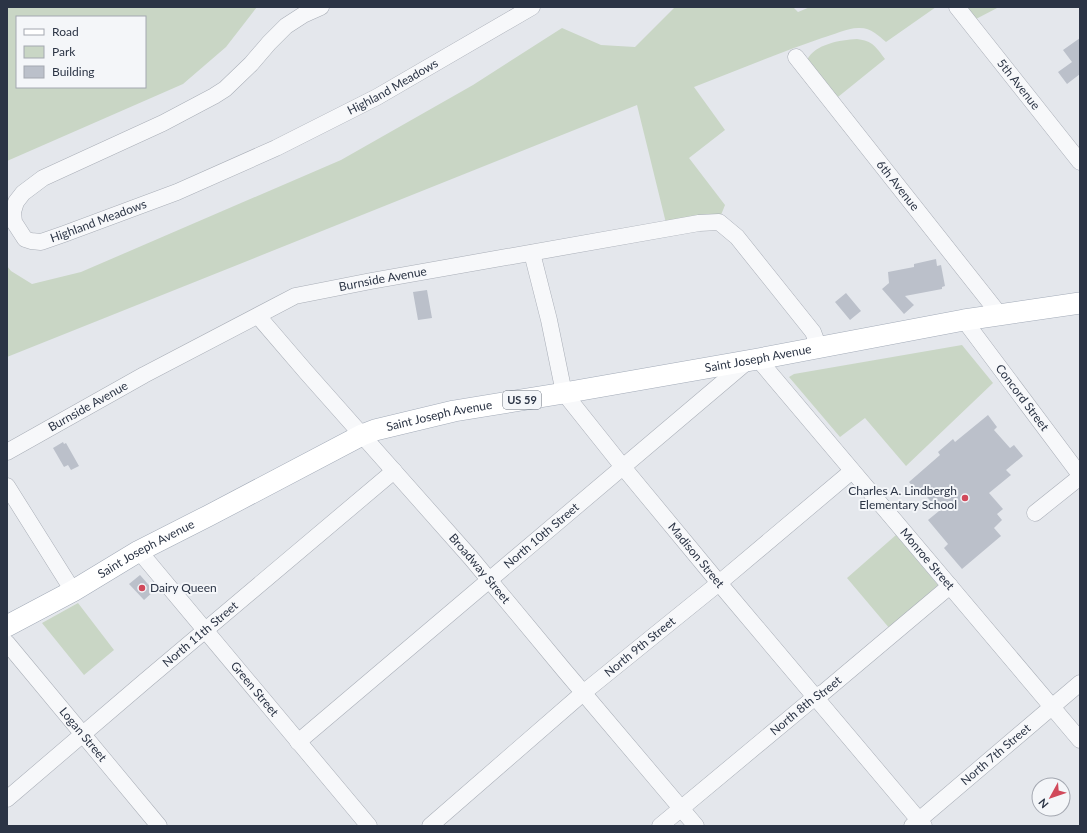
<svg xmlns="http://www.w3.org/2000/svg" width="1087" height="833" font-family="Lato,sans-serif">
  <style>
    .green { fill: #c9d6c5; fill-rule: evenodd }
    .building { fill: #bbc0ca }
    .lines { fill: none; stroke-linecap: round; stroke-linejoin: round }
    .minor-casing { stroke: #a9aeb7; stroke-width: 17 }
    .major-casing { stroke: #a3abb8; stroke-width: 22 }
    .minor { stroke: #f7f8fa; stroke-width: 16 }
    .major { stroke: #fff; stroke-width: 21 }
    .poi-dot { fill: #d1495b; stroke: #f4f6f9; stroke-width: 1.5 }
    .labels { text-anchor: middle; stroke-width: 4; stroke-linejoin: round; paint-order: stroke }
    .shield { fill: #f4f6f9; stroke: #676e7b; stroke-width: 1 }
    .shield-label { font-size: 11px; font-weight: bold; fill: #2b3445 }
    .street-label { font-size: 12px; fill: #2b3445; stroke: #f4f6f9 }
    .poi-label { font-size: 12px; fill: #2b3445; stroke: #f4f6f9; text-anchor: end }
  </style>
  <rect width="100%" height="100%" fill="#e4e7ec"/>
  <!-- green -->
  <path class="green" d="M7,7H257L226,47L183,84L7,161ZM17,17H145V87H17Z
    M675,7H793L798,12L810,7H936L886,42C879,36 871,28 860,28C849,27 833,35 822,38C779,53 737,70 694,87L725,130L689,158L725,205L721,215L666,223L637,105L7,357V266L11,271L32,284L81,272L341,160L473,85L562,28L601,45L635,47Z
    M967,7H999L976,19Z
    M857,39C873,41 876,47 885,59L833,101L807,60C815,44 840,40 857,39Z
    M962,345L993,383L906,466L865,418L840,437L789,377L794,374Z
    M896,535L938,585L890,629L847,578Z
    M78,603L114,650L84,675L42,623Z"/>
  <!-- building -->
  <path class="building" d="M1080,38V74L1067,84L1058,72L1072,62L1063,50Z
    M936,259L937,266L941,265L945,286L942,287V289L905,296L914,305L904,314L882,289L889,283L888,272L914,267V264Z
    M427,290L432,318L418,320L413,292Z
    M846,293L861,311L850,320L835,302Z
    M988,415L997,427L994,430L1010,448L1014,445L1023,456L1006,470L1011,475L989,493L1003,509L997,514L1002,520L994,528L1001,536L962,569L944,548L948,544L928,520L939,511L922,491L919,494L909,482L940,455L938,452L953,439L955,442Z
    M63,442L64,444L66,443L79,466L71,470L68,465L64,467L53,448Z
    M140,575L154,591L144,600L129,584Z"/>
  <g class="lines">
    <!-- minor casing -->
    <g class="minor-casing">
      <g id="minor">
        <path id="s1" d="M321,7L303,15L286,26L269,43L251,64L225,89L214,96L163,123L43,178L23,193L16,202L13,212L14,222L25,239L31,241L41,242L64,234L177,192L276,148L377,97L532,7"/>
        <path id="s2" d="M957,7L1080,162"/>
        <path id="s3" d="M796,57L1000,315"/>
        <path id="s4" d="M532,253L549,320L564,393L623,467L719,583L924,826"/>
        <path id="s5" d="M258,316L307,373L471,558L564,670L696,826"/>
        <path id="s6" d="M964,320L1080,475"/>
        <path id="s7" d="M758,359L1080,740"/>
        <path id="s8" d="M7,452L144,375L295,296L371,281L699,223L719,222L737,237L813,332L819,348"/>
        <path d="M7,486L73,591"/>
        <path d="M1035,513L1080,477"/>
        <path id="s9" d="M139,551L369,826"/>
        <path id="s10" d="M7,643L159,826"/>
        <path id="s11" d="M298,742L748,361"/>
        <path id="s12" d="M7,799L145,681L394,471"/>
        <path id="s13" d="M430,826L583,693L719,583L852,471"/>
        <path id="s14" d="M660,826L815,697L824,692L950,586"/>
        <path id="s15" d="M912,826L1080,683"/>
      </g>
    </g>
    <!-- major casing -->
    <g class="major-casing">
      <g id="major">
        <path id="s16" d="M7,626L73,591L139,551L208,516L362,435L375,430L454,411L564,393L758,359L964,320L1080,303"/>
      </g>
    </g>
    <!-- minor -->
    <use href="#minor" class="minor"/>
    <!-- major -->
    <use href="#major" class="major"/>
  </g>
  <!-- markers -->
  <g class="poi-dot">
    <circle cx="965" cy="498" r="4"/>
    <circle cx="142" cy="588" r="4"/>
  </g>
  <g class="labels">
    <!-- shield labels -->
    <rect class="shield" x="503" y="391" width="38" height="18" rx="3"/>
    <g class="shield-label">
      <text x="522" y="404">US 59</text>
    </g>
    <!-- street labels -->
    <g class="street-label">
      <text dy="4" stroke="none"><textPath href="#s2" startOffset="99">5th Avenue</textPath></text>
      <text dy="4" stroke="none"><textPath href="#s1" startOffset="809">Highland Meadows</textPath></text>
      <text dy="4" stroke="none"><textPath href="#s3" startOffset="164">6th Avenue</textPath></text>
      <text dy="4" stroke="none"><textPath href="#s1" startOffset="485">Highland Meadows</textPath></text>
      <text dy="4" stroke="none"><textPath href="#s8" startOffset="417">Burnside Avenue</textPath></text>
      <text dy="4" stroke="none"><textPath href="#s16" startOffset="807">Saint Joseph Avenue</textPath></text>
      <text dy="4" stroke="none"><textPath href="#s6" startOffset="97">Concord Street</textPath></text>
      <text dy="4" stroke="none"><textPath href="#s8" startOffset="93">Burnside Avenue</textPath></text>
      <text dy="4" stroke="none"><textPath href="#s16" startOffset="483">Saint Joseph Avenue</textPath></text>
      <text dy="4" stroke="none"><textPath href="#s11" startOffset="319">North 10th Street</textPath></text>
      <text dy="4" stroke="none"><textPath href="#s16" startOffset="159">Saint Joseph Avenue</textPath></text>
      <text dy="4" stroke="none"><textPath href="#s4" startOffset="353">Madison Street</textPath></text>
      <text dy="4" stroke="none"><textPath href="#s7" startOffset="262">Monroe Street</textPath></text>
      <text dy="4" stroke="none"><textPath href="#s5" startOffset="336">Broadway Street</textPath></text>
      <text dy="4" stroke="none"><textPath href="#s12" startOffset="254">North 11th Street</textPath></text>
      <text dy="4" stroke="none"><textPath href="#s13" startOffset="276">North 9th Street</textPath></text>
      <text dy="4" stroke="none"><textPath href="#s9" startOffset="180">Green Street</textPath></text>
      <text dy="4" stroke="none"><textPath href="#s14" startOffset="189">North 8th Street</textPath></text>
      <text dy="4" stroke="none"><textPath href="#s10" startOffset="119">Logan Street</textPath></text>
      <text dy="4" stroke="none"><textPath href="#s15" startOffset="110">North 7th Street</textPath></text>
    </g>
    <!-- poi labels -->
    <g class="poi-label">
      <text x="957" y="495">Charles A. Lindbergh<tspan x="957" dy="14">Elementary School</tspan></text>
      <text x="150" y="592" text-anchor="start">Dairy Queen</text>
    </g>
  </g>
  <!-- border -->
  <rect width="1087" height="833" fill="none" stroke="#2b3445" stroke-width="16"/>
  <!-- legend -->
  <rect x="16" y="16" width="130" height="72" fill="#f4f6f9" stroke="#a4a8b1"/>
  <rect x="24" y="29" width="20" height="6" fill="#ffffff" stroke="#a4a8b1"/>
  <text x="52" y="36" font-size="12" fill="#2b3445">Road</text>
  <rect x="24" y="46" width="20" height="12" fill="#c9d6c5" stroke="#a4a8b1"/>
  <text x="52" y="56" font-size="12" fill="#2b3445">Park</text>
  <rect x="24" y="66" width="20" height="12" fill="#bbc0ca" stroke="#a4a8b1"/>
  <text x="52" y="76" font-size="12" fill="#2b3445">Building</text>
  <!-- north arrow -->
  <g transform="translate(1051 797) rotate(230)"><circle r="19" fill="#f4f6f9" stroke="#a4a8b1"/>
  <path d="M0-3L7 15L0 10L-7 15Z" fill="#d1495b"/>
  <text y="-6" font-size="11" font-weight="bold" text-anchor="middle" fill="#2b3445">N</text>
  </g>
</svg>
